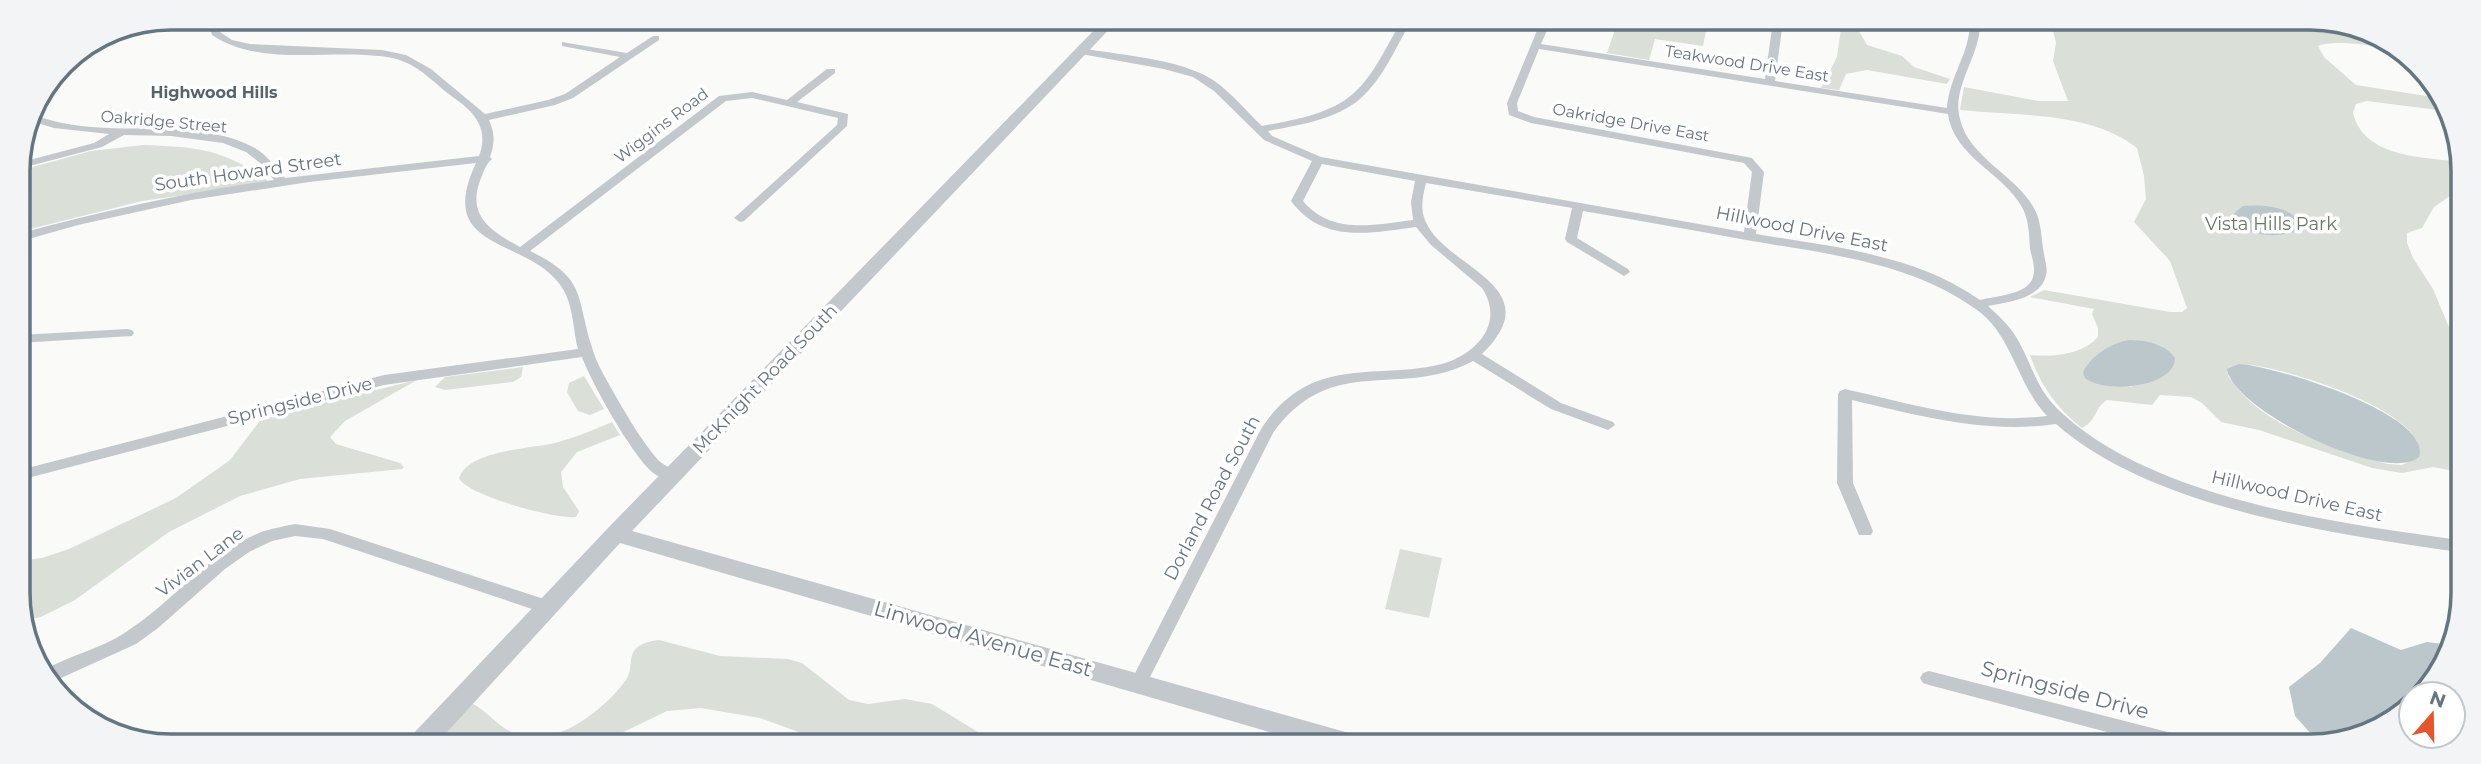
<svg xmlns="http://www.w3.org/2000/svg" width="2481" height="764" font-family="Montserrat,sans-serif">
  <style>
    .green { fill: #dadfd7; fill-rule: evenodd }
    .water { fill: #bbc7cb }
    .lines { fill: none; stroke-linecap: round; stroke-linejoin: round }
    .minor { fill: #c3c8cc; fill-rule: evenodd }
    .tertiary { fill: #c3c8cc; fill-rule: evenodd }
    .labels { text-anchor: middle; stroke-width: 7; stroke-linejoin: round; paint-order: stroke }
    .far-street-label { font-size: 16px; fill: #657683; stroke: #fff }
    .far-neighbourhood-label { font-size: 16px; font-weight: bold; fill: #57646e; stroke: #fff }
    .street-label { font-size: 18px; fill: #657683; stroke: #fff }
    .park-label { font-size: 18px; fill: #687a64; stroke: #fff }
    .near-street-label { font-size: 21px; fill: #657683; stroke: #fff }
    .rim { fill: none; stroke: #657683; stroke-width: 3.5 }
  </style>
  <rect width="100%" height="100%" fill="#fafaf8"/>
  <!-- green -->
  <path class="green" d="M1618,21H1708L1703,46L1655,39L1649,60L1607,53Z
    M1842,22H1861L1859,31L1867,45L1902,56L1914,67L1950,79L1947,84L1867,70L1846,74L1839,90L1821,88L1837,57Z
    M2051,22L2248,23L2377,39L2420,66C2408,64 2406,57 2396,52C2382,45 2332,39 2318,46L2324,57L2356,85L2439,98L2446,111L2367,101L2356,104L2353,113C2364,158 2423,157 2461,162L2460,189L2434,207L2422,228L2407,233V243L2413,258L2433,289L2448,325L2460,337L2459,472L2433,467L2402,473L2372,468L2259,430L2221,422L2202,403L2191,397L2160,395L2152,405L2107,400C2094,408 2097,421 2082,428C2056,407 2041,386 2030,355C2053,357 2082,355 2098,337V328L2092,314L2094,309L2030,297L2044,290L2170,312H2182L2187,308L2170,261L2134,222L2146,199L2144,176L2137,148C2091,111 2016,116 1960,110L1964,87L2038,101H2068L2053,61L2056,43ZM2133,340L2159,345L2175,358C2171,379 2148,381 2130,387L2088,364L2110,347ZM2239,364C2279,365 2398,403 2417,441C2419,446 2419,452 2419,457L2402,465L2387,464C2332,447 2261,427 2228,376Z
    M143,145C199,147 224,149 271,183L142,201L18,232V171L91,151Z
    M523,367L521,377L513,382L445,390L435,387L445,377Z
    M584,376L604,409L590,415L578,411L567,392L569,383Z
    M417,380L345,421L330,437L336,444L400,463L404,467L402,469L300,479L240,496L169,532L75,600L41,617L20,621V561L42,558L69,549L176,498L230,460L262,418Z
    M612,422L620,435L577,452L561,472L563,487L579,511L576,517C557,520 466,495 459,478C468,450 530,449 555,443C574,438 593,430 612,422Z
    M1400,549L1442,558L1429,618L1385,609Z
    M659,640L720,656L788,659L802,663L849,700L868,704L905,699L932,704L996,743H829L760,718L701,708L667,711L603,742H437L472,703C488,712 499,728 516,734C555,749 604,710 626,680C637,664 620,645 659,640Z"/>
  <!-- water -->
  <path class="water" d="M2243,206C2261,204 2298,206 2300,228C2284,241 2239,236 2231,216Z
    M2129,340C2145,340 2166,344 2175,358C2175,388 2104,394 2085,378L2083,372C2091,356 2111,343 2129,340Z
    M2239,364C2271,365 2434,414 2419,457C2388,485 2233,411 2227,369Z
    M2351,628L2401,650L2427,642L2451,645L2418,694H2411V704L2404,715L2322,746L2295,716L2289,687L2320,663Z"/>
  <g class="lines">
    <!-- minor -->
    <path class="minor" d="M211,18H221L218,22L220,32L232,40L250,44L382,50L406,55L431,69L485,114L548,100L565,94L620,57L562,46V42L627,53L653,36H659V40L573,98L555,105L489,120C495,133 495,143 490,157L492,159C486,164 484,171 481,178C466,215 490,231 520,247L719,96L752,92L787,100L827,69H835V73L797,102L848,114L847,126L744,221L740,222L734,218L837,125L838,118L752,98L726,101L530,251C585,278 576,293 591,344C595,361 605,377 614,393C627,416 641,440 658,460C665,467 674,468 680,475L677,479C669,481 658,477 652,472C631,453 592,384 582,357L384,385L20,480V470L384,375L578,349C572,326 574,301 558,282C521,237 435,250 476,163L309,182L191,200L78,225L18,242V234C103,211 188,192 274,180L260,163L246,152L223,143L171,136L124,135L102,147L18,169V163L94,143L109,134L54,128L27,120L29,114C46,119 63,124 81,126C138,133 203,120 255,148C267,155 276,168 285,178L479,156C489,130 476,113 454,98C437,86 422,68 402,61C390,56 377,56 365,55C315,52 255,64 212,35L208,22Z
      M1402,21H1411C1396,47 1383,79 1360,99C1335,120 1299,125 1268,131L1272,136L1321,157L1744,232L1752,172L1744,163L1531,123L1509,115L1507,103L1541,21H1551L1541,44L1765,79L1773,21H1783L1775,81L1947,108C1949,77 1970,53 1970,22H1980C1981,56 1951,86 1960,119C1969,158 2015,174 2034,208C2042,222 2041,239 2044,254C2045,261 2048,269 2046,275C2041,299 2007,302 1988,306C2000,317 2012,328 2019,342C2035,371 2036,390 2063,414C2158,500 2336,523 2459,540V552C2334,534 2153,509 2056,424C1986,434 1920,416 1852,400L1853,483L1873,531L1871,535H1859L1837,483L1838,394L1840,391L1845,389C1911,404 1979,425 2047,416C2016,383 2013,336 1977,310C1909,261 1826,254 1746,240C1692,230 1637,220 1583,211L1577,238L1628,269L1630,272L1624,276L1567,242L1565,239L1572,208L1426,183C1423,195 1420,208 1425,220C1443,268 1553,285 1482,354L1561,403L1613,422L1615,425L1608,430L1551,409L1473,361C1401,400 1332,351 1273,433L1144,689L1138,691L1132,689L1129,684L1132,679L1260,431C1273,409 1291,392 1315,382C1357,366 1401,375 1442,364C1477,354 1505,323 1482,288L1431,245L1416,227C1370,233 1323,244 1291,201L1312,161L1264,140L1214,91L1193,77L1164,69L1081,54L1076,51L1081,48C1119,55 1163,57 1200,73C1224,83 1243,108 1262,126C1293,120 1329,115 1354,93C1375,74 1387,44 1402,21ZM1539,49L1948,114C1954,157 2002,172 2022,207C2029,220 2029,235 2030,249C2032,258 2036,268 2033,277C2028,295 1995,296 1980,300C1915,254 1832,247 1756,234L1764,172L1752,158L1534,117L1518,111L1517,103ZM1322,164L1415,181L1411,202L1413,220C1373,225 1331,235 1303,201Z
      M127,329L132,330L134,333L132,336L19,343V335Z
      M295,524L330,529L553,602L555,607L553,612L547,614L323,539L295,536L272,541L249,552L225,569L158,628L136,644L50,683L44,670C70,655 101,649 126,632C174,601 210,551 264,531C274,528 285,526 295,524Z
      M1929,671L2191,738L2197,740L2200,746H2160L1929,685L1923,683L1920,678L1923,673Z"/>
    <!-- tertiary -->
    <path class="tertiary" d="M1104,20H1118L632,531L1349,733L1358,736L1362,744H1311L620,543L438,742H410L413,734L608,528Z
      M2262,23C2293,21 2350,22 2376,39L2269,27Z"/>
  </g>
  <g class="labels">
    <!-- far-street labels -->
    <g class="far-street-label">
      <text transform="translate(1747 63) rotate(9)" y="6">Teakwood Drive East</text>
      <text transform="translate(164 121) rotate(5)" y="6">Oakridge Street</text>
      <text transform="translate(1631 122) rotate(10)" y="6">Oakridge Drive East</text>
      <text transform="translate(661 125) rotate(-37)" y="6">Wiggins Road</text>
    </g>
    <!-- far-neighbourhood labels -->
    <g class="far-neighbourhood-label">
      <text x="214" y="98">Highwood Hills</text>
    </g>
    <!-- street labels -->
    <g class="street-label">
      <text transform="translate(248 172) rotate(-8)" y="6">South Howard Street</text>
      <text transform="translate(1802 229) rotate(11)" y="6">Hillwood Drive East</text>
      <text transform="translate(765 379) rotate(-46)" y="6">McKnight Road South</text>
      <text transform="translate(300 401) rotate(-14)" y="6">Springside Drive</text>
      <text transform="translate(2297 496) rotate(13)" y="6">Hillwood Drive East</text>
      <text transform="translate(1212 498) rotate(-62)" y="6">Dorland Road South</text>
      <text transform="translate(200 562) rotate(-37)" y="6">Vivian Lane</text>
    </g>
    <!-- park labels -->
    <g class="park-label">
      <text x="2271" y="230">Vista Hills Park</text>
    </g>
    <!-- near-street labels -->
    <g class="near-street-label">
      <text transform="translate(983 639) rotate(16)" y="7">Linwood Avenue East</text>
      <text transform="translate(2065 690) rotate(15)" y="7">Springside Drive</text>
    </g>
  </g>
  <!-- crop -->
  <path d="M0 0H2481V764H0ZM171 30H2310A141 141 0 0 1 2451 171V593A141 141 0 0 1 2310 734H171A141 141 0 0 1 30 593V171A141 141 0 0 1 171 30Z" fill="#f3f4f5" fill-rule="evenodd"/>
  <path class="rim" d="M171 30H2310A141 141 0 0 1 2451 171V593A141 141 0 0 1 2310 734H171A141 141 0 0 1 30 593V171A141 141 0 0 1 171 30Z"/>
  <!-- north arrow -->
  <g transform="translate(2432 715) rotate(20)"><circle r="33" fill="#ffffff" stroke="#c1c8cd" stroke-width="2"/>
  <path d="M0-5L12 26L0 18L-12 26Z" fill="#e4572e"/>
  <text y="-10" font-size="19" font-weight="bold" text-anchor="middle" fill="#657683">N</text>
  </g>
</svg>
